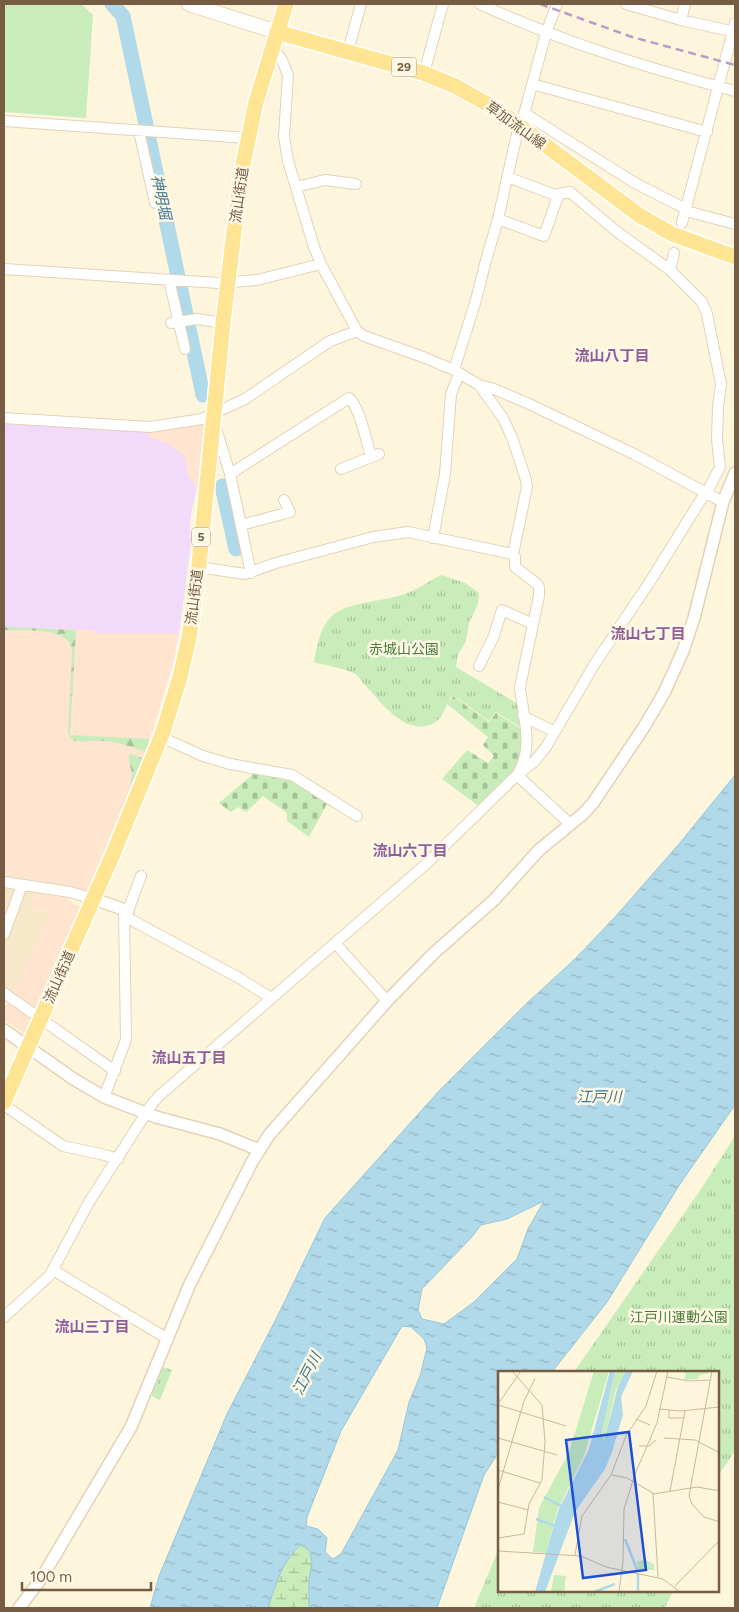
<svg xmlns="http://www.w3.org/2000/svg" width="739" height="1612" font-family="Figtree,'Noto Sans JP',sans-serif">
  <style>
    .residential { fill: #f7e8ca }
    .commercial { fill: #ffe4d0 }
    .education { fill: #f2dafa }
    .grass { fill: #c8ecba }
    .forest { fill: url(#forest-firs) }
    .wetland { fill: url(#wetland-marsh) }
    .cemetery { fill: url(#cemetery-stones) }
    .park { fill: url(#park-tufts) }
    .water { fill: url(#water-ripples); stroke: #95c8dc; fill-rule: evenodd }
    .lines { fill: none; stroke-linecap: round; stroke-linejoin: round }
    .river { stroke: #b0d9e9; stroke-width: 15 }
    .minor-casing { stroke: #e3d2b8; stroke-width: 12 }
    .tertiary-casing { stroke: #e3d2b8; stroke-width: 14 }
    .secondary-casing { stroke: #e8d4b5; stroke-width: 16 }
    .primary-casing { stroke: #fff; stroke-width: 18 }
    .minor { stroke: #fff; stroke-width: 10 }
    .tertiary { stroke: #fff; stroke-width: 11 }
    .secondary { stroke: #fff; stroke-width: 14 }
    .primary { stroke: #ffe593; stroke-width: 15 }
    .rail { stroke: #b99cc7; stroke-width: 2.5; stroke-dasharray: 8 5; stroke-linecap: butt }
    .labels { text-anchor: middle; stroke-width: 5; stroke-linejoin: round; paint-order: stroke }
    .shield { fill: #fff8e5; stroke: #9e8b74; stroke-width: 1 }
    .shield-label { font-size: 12px; font-weight: bold; fill: #755c43 }
    .street-label { font-size: 14px; fill: #755c43; stroke: #fff8e5 }
    .park-label { font-size: 14px; fill: #457d3a; stroke: #fff8e5 }
    .water-label { font-size: 15px; font-style: italic; fill: #3e7993; stroke: #fff8e5 }
    .neighbourhood-label { font-size: 15px; font-weight: bold; fill: #8d5e9a; stroke: #fff8e5 }
    .inset-river { fill: none; stroke: #b0d9e9; stroke-width: 2.5 }
    .inset-road { fill: none; stroke: #c7b89f; stroke-width: 1 }
    .view { fill: #1d4ed8; fill-opacity: 0.15; stroke: #1d4ed8; stroke-width: 2.5 }
    .inset-edge { fill: none; stroke: #755c43; stroke-width: 2.5 }
  </style>
  <defs>
    <pattern id="forest-firs" width="22" height="20" patternUnits="userSpaceOnUse" patternTransform="scale(1.25)"><rect width="22" height="20" fill="#c8ecba"/><path d="M5 1l3.5 6h-7zM16 11l3.5 6h-7z" fill="#a7c299"/></pattern>
    <pattern id="wetland-marsh" width="20" height="14" patternUnits="userSpaceOnUse" patternTransform="scale(1.25)"><rect width="20" height="14" fill="#c8ecba"/><path d="M1 5h8M5 5V1M11 12h8M15 12V8" fill="none" stroke="#a7c299"/></pattern>
    <pattern id="cemetery-stones" width="16" height="16" patternUnits="userSpaceOnUse" patternTransform="scale(1.25)"><rect width="16" height="16" fill="#c8ecba"/><path d="M2 7V4a2 2 0 0 1 4 0v3zM10 15v-3a2 2 0 0 1 4 0v3z" fill="#a7c299"/></pattern>
    <pattern id="park-tufts" width="24" height="20" patternUnits="userSpaceOnUse" patternTransform="scale(1.25)"><rect width="24" height="20" fill="#c8ecba"/><path d="M3 7l-1-3M5 7V3M7 7l1-3M15 17l-1-3M17 17v-4M19 17l1-3" fill="none" stroke="#a7c299"/></pattern>
    <pattern id="water-ripples" width="26" height="14" patternUnits="userSpaceOnUse" patternTransform="scale(1.25)"><rect width="26" height="14" fill="#b0d9e9"/><path d="M2 4q2-2 4 0t4 0M15 11q2-2 4 0t4 0" fill="none" stroke="#94b3be"/></pattern>
  </defs>
  <rect width="100%" height="100%" fill="#fef6dc"/>
  <!-- residential -->
  <path class="residential" d="M4,888L17,890L4,928Z
    M24,891L34,893L32,909L51,912L13,996L4,990V941Z"/>
  <!-- commercial -->
  <path class="commercial" d="M204,424L197,489L188,475L185,457L148,437L149,433Z
    M4,627L94,630L95,633H179L172,667L146,751L87,891L68,886L4,876Z
    M34,893L66,898L80,907L34,1011L13,996L51,912L31,909Z
    M10,1000L32,1016L24,1034L4,1019V1008Z"/>
  <!-- education -->
  <path class="education" d="M4,422L149,430V437L169,444L185,457L188,475L197,489L192,509L190,528L191,543L179,633H94V630L4,628Z"/>
  <!-- grass -->
  <path class="grass" d="M4,4H81L93,15L86,118L4,112Z"/>
  <!-- forest -->
  <path class="forest" d="M4,627L76,630L70,735L150,739L145,752C130,746 116,741 100,741C92,740 83,743 76,741C71,740 70,737 68,733L72,651C71,626 22,631 4,630Z
    M132,754L142,758L132,784L130,783C135,770 127,765 129,755Z"/>
  <!-- wetland -->
  <path class="wetland" d="M303,1543L310,1552L312,1562L309,1580V1608H268C276,1584 282,1560 303,1543Z"/>
  <!-- cemetery -->
  <path class="cemetery" d="M453,696L489,722L496,713L523,730L525,742L517,770L480,807L442,779L467,750L488,763L494,756L483,745L488,737L447,704Z
    M253,774L292,781L327,804L309,837L287,821V813L263,796L246,812L238,807L231,812L219,803Z"/>
  <!-- park -->
  <path class="park" d="M441,575L465,583L479,593L478,604L469,623L466,641L458,655L456,667L518,704L522,728L496,712L489,721L453,695C445,704 444,718 434,723C406,738 381,702 365,685C362,682 359,676 355,674C347,669 324,665 314,662C323,613 332,608 380,600C389,598 401,596 410,592C421,588 430,580 441,575Z
    M735,1136V1451L718,1476V1372H574L701,1189Z
    M163,1367L172,1370L160,1400L151,1396Z
    M499,1548V1591H673L665,1608H474Z"/>
  <!-- water -->
  <path class="water" d="M735,775V1105L680,1184L607,1302L552,1372H499V1452L484,1475L437,1608H309V1580L312,1562L310,1552L302,1544C282,1560 276,1584 268,1608H150L159,1576L227,1414L278,1315L325,1218L438,1092L527,1003L575,959L615,917L679,844ZM544,1201L528,1229L517,1259L474,1302L444,1324L422,1319L418,1310L422,1289L471,1238L481,1225L507,1219ZM402,1326L411,1327L424,1339L427,1348L420,1376L409,1402L398,1450L341,1554L333,1559L325,1552L327,1538L318,1529L306,1526L307,1517L341,1431Z"/>
  <g class="lines">
    <!-- river -->
    <path class="river" d="M112,4L123,16L203,395
      M222,486L236,549"/>
    <!-- minor casing -->
    <g class="minor-casing">
      <path id="minor" d="M480,4C562,42 648,68 735,91
        M626,4L681,20L735,32
        M681,20L685,4
        M273,47L282,60L288,75L284,136L288,161L314,247L321,264L357,331L364,336L423,357L454,370L479,385L494,389L527,403L634,454L723,502
        M348,51L361,4
        M424,73L443,4
        M532,84L707,132
        M524,113L635,183L686,209
        M523,118L546,33L557,4
        M4,121L247,138
        M139,131L155,203
        M296,187L325,180L356,184
        M555,195L570,192L616,231L670,270L702,302L707,314L721,384L718,407L717,439L720,467L706,494
        M686,211L735,224
        M498,219L544,236L558,196L507,177
        M682,223L735,23
        M4,269L219,283L257,280L321,264
        M670,270L674,253
        M169,280L185,349
        M171,323L197,319L223,323
        M454,370L476,300L485,264L498,219L519,125
        M479,385L503,418L513,440L526,480L527,487L513,554
        M4,418L150,427L202,419L245,399L330,341L357,331
        M215,425L230,474
        M341,469L379,454
        M241,525L290,512L284,500
        M433,538L445,474L451,394L459,374
        M198,567L245,574L276,563L373,537L408,532L513,554L515,557V567L537,584L539,587V596L521,682L520,689C524,718 534,749 517,775L570,824
        M251,573L230,474L349,398C359,405 367,443 371,457
        M479,666L493,638L502,610L533,624
        M523,716L555,732
        M161,737L203,756L230,764L292,775L357,816
        M4,882L70,892L94,899
        M128,911L141,876
        M124,916L241,979L271,998
        M4,934L22,885
        M335,943L387,1001
        M4,993L115,1071
        M104,1097L126,1040L124,910
        M4,1105L63,1146L105,1155L118,1159
        M53,1270L168,1339
        M4,1317L50,1275L89,1202L152,1104L159,1096L426,864L517,775L535,761L546,747L594,665L651,580L705,493"/>
    </g>
    <!-- tertiary casing -->
    <g class="tertiary-casing">
      <path id="tertiary" d="M94,899L128,911
        M4,1030L72,1078L104,1097L156,1117L220,1134L259,1150
        M19,1608L41,1579L131,1427L189,1286L252,1162L269,1135L387,1001L434,953L494,900L539,850L583,814L593,803L644,727L664,693L683,651L694,618L723,502L735,473"/>
    </g>
    <!-- secondary casing -->
    <g class="secondary-casing">
      <path id="secondary" d="M189,4L277,32"/>
    </g>
    <!-- primary casing -->
    <g class="primary-casing">
      <path id="primary" d="M277,32L423,73L455,86L498,110L639,215L672,234L735,257
        M4,1102L113,854L163,732L180,677L189,638L198,575L223,323L241,174L256,102L286,4"/>
    </g>
    <!-- minor -->
    <use href="#minor" class="minor"/>
    <!-- tertiary -->
    <use href="#tertiary" class="tertiary"/>
    <!-- secondary -->
    <use href="#secondary" class="secondary"/>
    <!-- primary -->
    <use href="#primary" class="primary"/>
    <!-- rail -->
    <path class="rail" d="M540,4L632,37L735,65"/>
  </g>
  <g class="labels">
    <!-- shield labels -->
    <g class="shield">
      <rect x="391.5" y="57.5" width="25" height="19" rx="4"/>
      <rect x="192" y="527.5" width="18" height="19" rx="4"/>
    </g>
    <g class="shield-label">
      <text x="404" y="71">29</text>
      <text x="201" y="541">5</text>
    </g>
    <!-- street labels -->
    <g class="street-label">
      <text transform="translate(516 125) rotate(36)" y="5">草加流山線</text>
      <text transform="translate(239 195) rotate(-82)" y="5">流山街道</text>
      <text transform="translate(194 597) rotate(-83)" y="5">流山街道</text>
      <text transform="translate(59 977) rotate(-66)" y="5">流山街道</text>
    </g>
    <!-- park labels -->
    <g class="park-label">
      <text x="404" y="654">赤城山公園</text>
      <text x="679" y="1322">江戸川運動公園</text>
    </g>
    <!-- water labels -->
    <g class="water-label">
      <text transform="translate(161 197) rotate(78)" y="5">神明堀</text>
      <text x="599" y="1102">江戸川</text>
      <text transform="translate(307 1374) rotate(-63)" y="5">江戸川</text>
    </g>
    <!-- neighbourhood labels -->
    <g class="neighbourhood-label">
      <text x="612" y="361">流山八丁目</text>
      <text x="648" y="639">流山七丁目</text>
      <text x="410" y="856">流山六丁目</text>
      <text x="189" y="1063">流山五丁目</text>
      <text x="92" y="1332">流山三丁目</text>
    </g>
  </g>
  <!-- overview -->
  <g transform="translate(498 1371)">
    <rect width="221" height="221" fill="#fef6dc"/>
    <path d="M148,189L156,193V199H140L139,190Z" fill="#c8ecba"/>
    <path d="M117,0H128L118,18L106,70L104,61Z" fill="#c8ecba"/>
    <path d="M96,0H111L86,85L59,140L48,182L35,181L41,137L71,81ZM182,0H205L213,2L202,4L200,8L186,9L188,3ZM56,204L68,205L66,221H53Z" fill="#c8ecba"/>
    <path d="M112,0H117L104,61L106,70L120,15L128,0H135L123,26L125,44L114,81L107,98L77,141L47,221H37L60,140L91,78Z" fill="#b0d9e9"/>
    <path class="inset-river" d="M46,126L63,135M38,148L57,155M127,168L140,201M96,221L117,213M140,221V203"/>
    <path class="inset-road" d="M214,0L191,125L194,133L206,146L222,151M169,6L190,10L212,9M0,33L23,0M0,34L68,55M161,38L182,40L222,36M171,39V47H186M138,48L152,54M0,67L59,84M166,67L197,69L222,82M141,75H151L158,69M0,99L42,112M114,104L129,107L155,122L160,206M0,118L26,30L37,8M172,120L187,40M155,123L199,116L222,120M0,131L30,139M0,167L26,163L31,133L44,109L47,71L44,34L14,0M0,180L83,185L108,196L165,208L182,221M77,184L84,145L113,104L128,65L148,35L159,0M177,215L222,169M121,221L125,190L126,138L137,103L159,52L170,0"/>
    <path class="view" d="M131,61L148,199L85,207L68,69Z"/>
    <rect width="221" height="221" class="inset-edge"/>
  </g>
  <!-- border -->
  <rect width="739" height="1612" fill="none" stroke="#755c43" stroke-width="10"/>
  <!-- scale -->
  <path d="M22 1582v8h129v-8" fill="none" stroke="#755c43" stroke-width="2.5"/>
  <text x="30" y="1582" font-size="15" fill="#755c43" stroke="#fff8e5" stroke-width="4" paint-order="stroke">100 m</text>
</svg>
